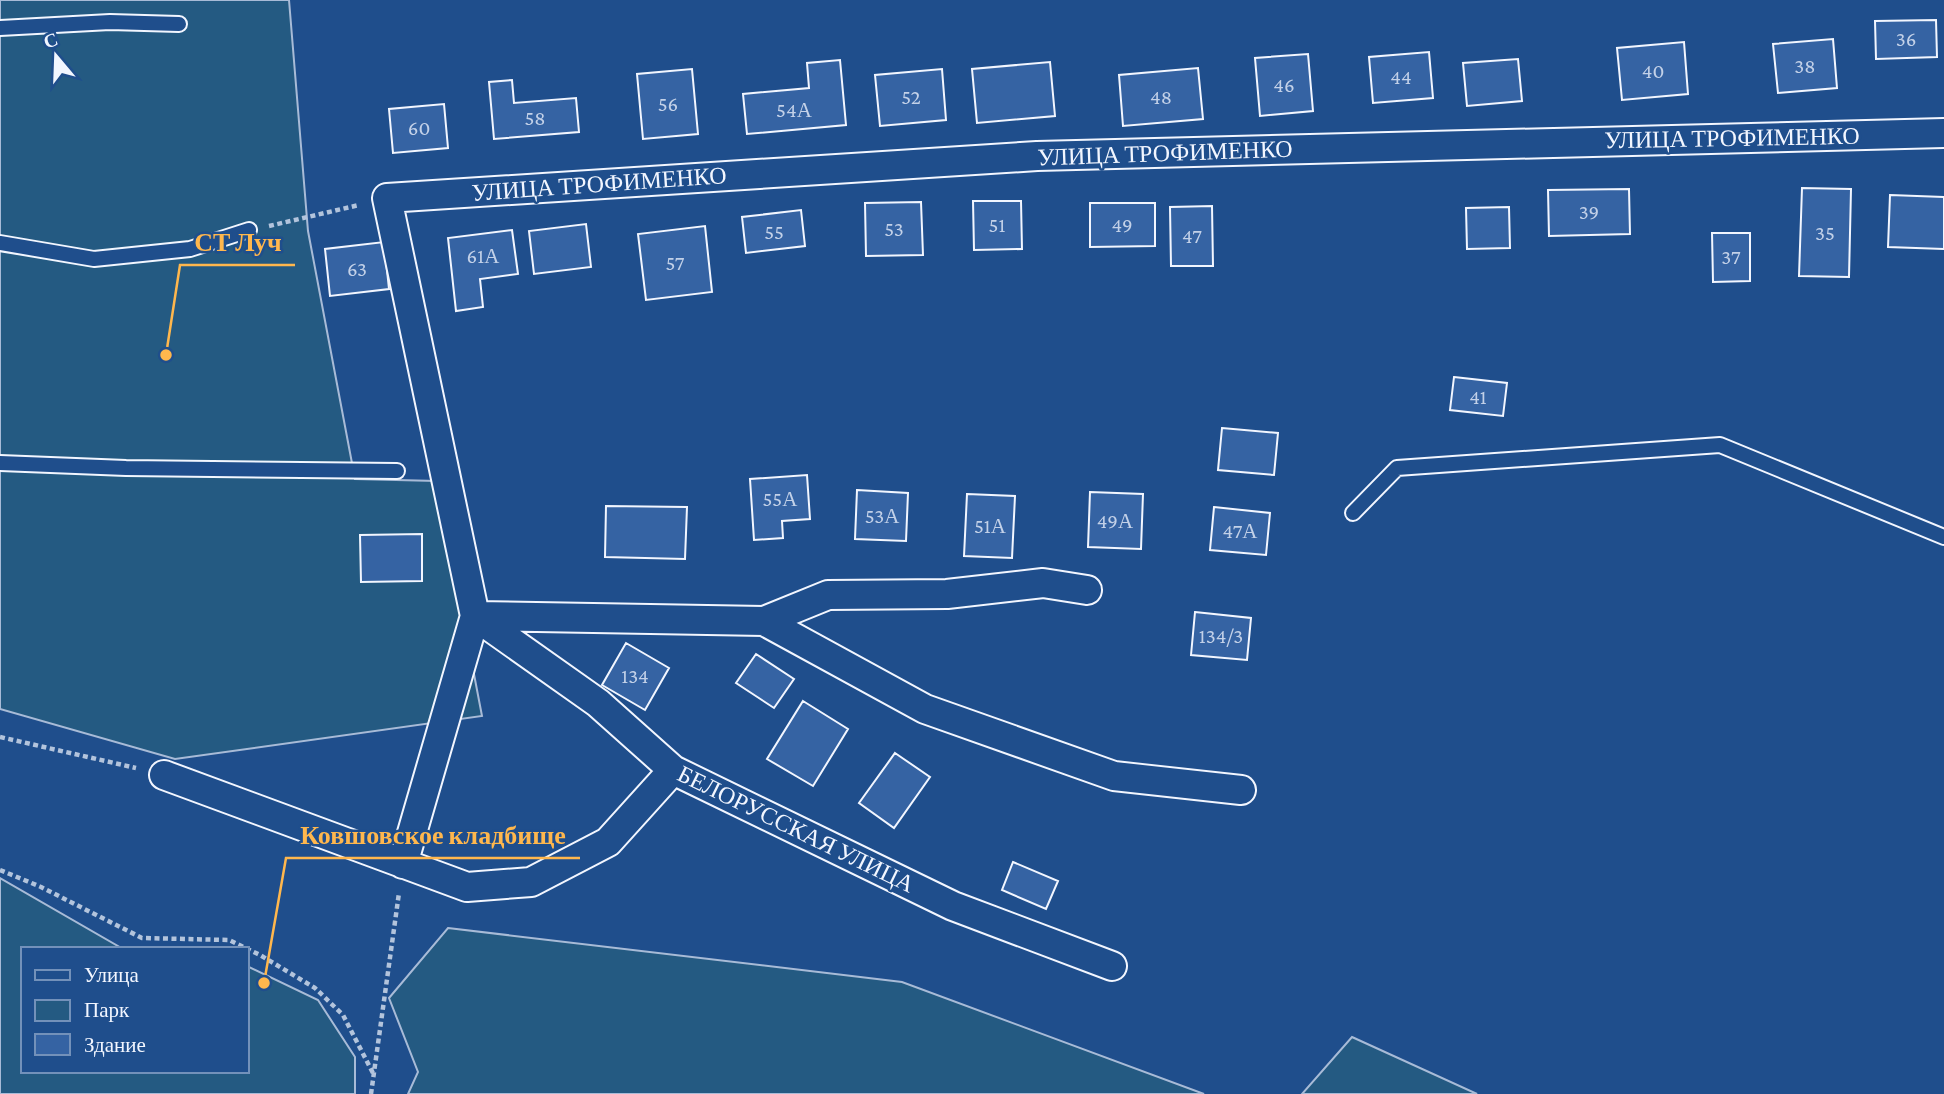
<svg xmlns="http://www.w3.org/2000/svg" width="1944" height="1094" font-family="'Crimson Pro',serif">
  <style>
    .green { fill: #245a82; stroke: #a8bbd7; stroke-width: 2 }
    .building { fill: #3563a3; stroke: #f2f6ff; stroke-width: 2 }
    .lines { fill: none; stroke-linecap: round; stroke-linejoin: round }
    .lane-casing { stroke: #f2f6ff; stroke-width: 18 }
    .street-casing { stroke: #f2f6ff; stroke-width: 32 }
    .path { stroke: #b3c4dc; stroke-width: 4.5; stroke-dasharray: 5 3.5; stroke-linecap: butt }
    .lane { stroke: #1f4e8c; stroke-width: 14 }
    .street { stroke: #1f4e8c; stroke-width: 28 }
    .labels { text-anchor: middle; stroke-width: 5; stroke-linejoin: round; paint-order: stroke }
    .number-label { font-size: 21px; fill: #c3d1e8 }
    .street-label { font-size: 24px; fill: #f2f6ff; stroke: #1f4e8c }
    .leader { fill: none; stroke: #ffb74d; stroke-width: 2.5 }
    .callout-dot { fill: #ffb74d; stroke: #1f4e8c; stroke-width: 2.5 }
    .callout-label { font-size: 26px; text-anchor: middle; font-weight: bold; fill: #ffb74d; stroke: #1f4e8c; stroke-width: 5; stroke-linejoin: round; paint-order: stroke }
  </style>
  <rect width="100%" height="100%" fill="#1f4e8c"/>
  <!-- green -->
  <path class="green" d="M0,0H289L308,231L355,479L437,481L482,716L175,759L0,709Z
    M0,878L123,949H23V1071H247V966L318,1000L355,1057V1094H0Z
    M448,928L902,982L1204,1094H408L418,1072L389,998Z
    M1352,1037L1477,1094H1302Z"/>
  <!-- building -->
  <path class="building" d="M1936,20L1937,57L1876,59L1875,21Z
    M1833,39L1837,88L1778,93L1773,44Z
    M1684,42L1688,94L1622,100L1617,48Z
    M1429,52L1433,98L1373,103L1369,57Z
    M1308,54L1313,111L1260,116L1255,58Z
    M1518,59L1522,101L1467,106L1463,63Z
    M840,60L846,125L747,134L743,94L809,88L807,63Z
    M1050,62L1055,116L977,123L972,69Z
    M1198,68L1203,119L1123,126L1119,75Z
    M692,69L698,134L643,139L637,74Z
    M942,69L946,120L880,126L875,75Z
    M512,80L514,103L576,98L579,132L494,139L489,82Z
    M444,104L448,148L393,153L389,109Z
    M1802,188L1851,189L1849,277L1799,276Z
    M1629,189L1630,234L1549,236L1548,190Z
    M1890,195L1944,197V249L1888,247Z
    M973,201H1021L1022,249L974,250Z
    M921,202L923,255L866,256L865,203Z
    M1090,203H1155V246L1090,247Z
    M1212,206L1213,266H1171L1170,207Z
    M1509,207L1510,248L1467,249L1466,208Z
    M801,210L805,246L746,253L742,217Z
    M586,224L591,267L534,274L529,231Z
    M705,226L712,292L646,300L638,234Z
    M512,230L518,274L480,279L483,307L456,311L448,238Z
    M1712,233H1750V281L1713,282Z
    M384,242L389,289L330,296L325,249Z
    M1454,377L1507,383L1503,416L1450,410Z
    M1222,428L1278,433L1274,475L1218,470Z
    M807,475L810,519L782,521L783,538L754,540L750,479Z
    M857,490L908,493L906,541L855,539Z
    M1090,492L1143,494L1141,549L1088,547Z
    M967,494L1015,496L1012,558L964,556Z
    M606,506L687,507L685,559L605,557Z
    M1214,507L1270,513L1266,555L1210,550Z
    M422,534V581L361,582L360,535Z
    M1195,612L1251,618L1247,660L1191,655Z
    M626,643L669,668L645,710L602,685Z
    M756,654L794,679L774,708L736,683Z
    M803,701L848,729L813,786L767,759Z
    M895,753L930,777L894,828L859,803Z
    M1013,862L1058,881L1046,909L1002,890Z"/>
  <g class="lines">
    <!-- lane casing -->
    <g class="lane-casing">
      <path id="lane" d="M0,28L110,22L179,24
        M0,243L94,259L190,249L249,230
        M0,463L126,468L397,471
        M1353,513L1397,468L1720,445L1944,537"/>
    </g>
    <!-- street casing -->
    <g class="street-casing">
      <path id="street" d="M475,616L598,703L673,770L953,906L1112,966
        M475,616L764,621L828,595L947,594L1043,583L1087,590
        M764,621L925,709L1114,776L1241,790
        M164,775L467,887L531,882L608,842L673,770
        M403,864L475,616L387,198L1037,156L1944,133"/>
    </g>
    <!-- path -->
    <path class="path" d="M269,226L359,205
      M0,737L136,768
      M0,870L41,887L142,938L229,940L260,955L315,988L343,1015L374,1075
      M371,1094L399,893"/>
    <!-- lane -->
    <use href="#lane" class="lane"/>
    <!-- street -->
    <use href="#street" class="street"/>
  </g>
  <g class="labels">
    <!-- number labels -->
    <g class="number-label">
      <text x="1906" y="46">36</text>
      <text x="1805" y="73">38</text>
      <text x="1653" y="78">40</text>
      <text x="1401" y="84">44</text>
      <text x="1284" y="92">46</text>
      <text x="911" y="104">52</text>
      <text x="1161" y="104">48</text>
      <text x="668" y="111">56</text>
      <text x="794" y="117">54А</text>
      <text x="535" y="125">58</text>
      <text x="419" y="135">60</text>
      <text x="1589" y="219">39</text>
      <text x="997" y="232">51</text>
      <text x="1122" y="232">49</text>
      <text x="894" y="236">53</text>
      <text x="774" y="239">55</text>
      <text x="1825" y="240">35</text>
      <text x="1192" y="243">47</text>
      <text x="483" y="263">61А</text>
      <text x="1731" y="264">37</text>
      <text x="675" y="270">57</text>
      <text x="357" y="276">63</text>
      <text x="1478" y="404">41</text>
      <text x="780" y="506">55А</text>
      <text x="882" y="523">53А</text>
      <text x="1115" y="528">49А</text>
      <text x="990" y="533">51А</text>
      <text x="1240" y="538">47А</text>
      <text x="1221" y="643">134/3</text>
      <text x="635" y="683">134</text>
    </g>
    <!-- street labels -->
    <g class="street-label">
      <text transform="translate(1732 138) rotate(-1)" y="8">УЛИЦА ТРОФИМЕНКО</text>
      <text transform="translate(1165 153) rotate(-2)" y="8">УЛИЦА ТРОФИМЕНКО</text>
      <text transform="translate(599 184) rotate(-4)" y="8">УЛИЦА ТРОФИМЕНКО</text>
      <text transform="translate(796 829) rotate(26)" y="8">БЕЛОРУССКАЯ УЛИЦА</text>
    </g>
  </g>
  <!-- callouts -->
  <path class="leader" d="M166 355L180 265H295M264 983L286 858H580"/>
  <g class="callout-dot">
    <circle cx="166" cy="355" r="7"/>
    <circle cx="264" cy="983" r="7"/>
  </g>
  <g class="callout-label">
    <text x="238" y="251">СТ Луч</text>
    <text x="433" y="844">Ковшовское кладбище</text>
  </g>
  <!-- legend -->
  <rect x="21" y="947" width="228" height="126" fill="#1f4e8c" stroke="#7391ba" stroke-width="2"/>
  <rect x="35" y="970" width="35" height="10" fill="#1f4e8c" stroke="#7391ba" stroke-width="2"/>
  <text x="84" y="982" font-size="21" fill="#f2f6ff">Улица</text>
  <rect x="35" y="1000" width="35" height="21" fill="#245a82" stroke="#7391ba" stroke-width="2"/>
  <text x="84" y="1017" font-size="21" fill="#f2f6ff">Парк</text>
  <rect x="35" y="1034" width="35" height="21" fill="#3563a3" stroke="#7391ba" stroke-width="2"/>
  <text x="84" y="1052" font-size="21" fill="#f2f6ff">Здание</text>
  <!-- north arrow -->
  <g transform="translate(56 56) rotate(341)" stroke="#1f4e8c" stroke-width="5" paint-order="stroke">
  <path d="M0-5L12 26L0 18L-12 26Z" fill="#f2f6ff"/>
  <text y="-10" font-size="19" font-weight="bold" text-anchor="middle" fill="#f2f6ff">С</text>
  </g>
</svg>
